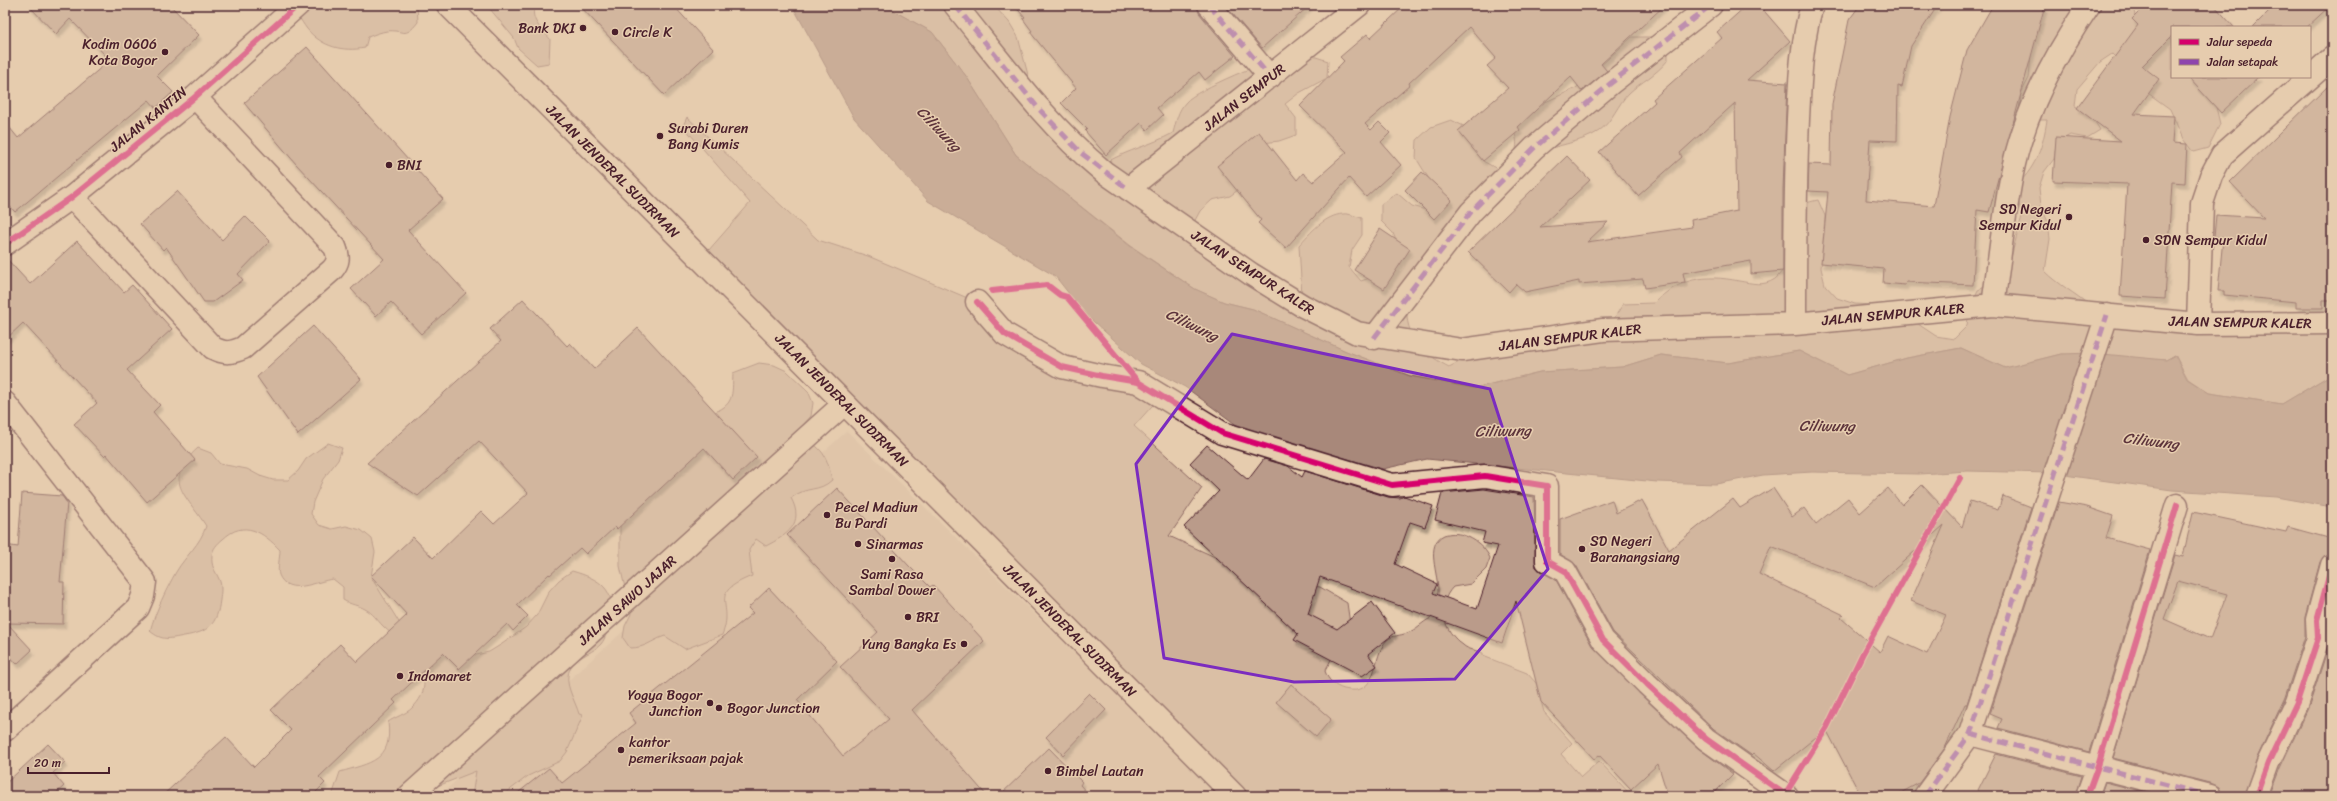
<svg xmlns="http://www.w3.org/2000/svg" width="2337" height="801" font-family="Sriracha,sans-serif">
  <style>
    .built { fill: #d9bda3 }
    .green { fill: #cdb099; stroke: #8c6862 }
    .water { fill: #a8887a; stroke: #825e5a }
    .building { fill: #ba9b8a; stroke: #4a1f2b; fill-rule: evenodd; filter: url(#shadow) }
    .lines { fill: none; stroke-linecap: round; stroke-linejoin: round }
    .minor-casing { stroke: #4a1f2b; stroke-width: 25 }
    .major-casing { stroke: #4a1f2b; stroke-width: 25 }
    .minor { stroke: #e6ccae; stroke-width: 22 }
    .major { stroke: #e6ccae; stroke-width: 22 }
    .quiet { stroke: #8e44ad; stroke-width: 5; stroke-dasharray: 10 5; stroke-linecap: butt }
    .cycleway-casing { stroke: #e6ccae; stroke-width: 8 }
    .cycleway { stroke: #d6006c; stroke-width: 6 }
    .marked { fill: none; stroke: #7b2cbf; stroke-width: 3; stroke-linejoin: round }
    .poi-dot { fill: #4a1f2b; stroke: #e6ccae; stroke-width: 1.5 }
    .labels { text-anchor: middle; stroke-width: 3; stroke-linejoin: round; paint-order: stroke }
    .poi-label { font-size: 14px; fill: #4a1f2b; stroke: #e6ccae; text-anchor: start }
    .street-label { font-size: 14px; fill: #4a1f2b; stroke: #e6ccae }
    .water-label { font-size: 15px; font-style: italic; fill: #5d343b; stroke: #e6ccae }
  </style>
  <defs>
    <filter id="shadow"><feDropShadow dx="2.5" dy="4.5" stdDeviation="1" flood-color="#0004"/></filter>
  </defs>
  <rect width="100%" height="100%" fill="#e6ccae"/>
  <filter id="ink" filterUnits="userSpaceOnUse"><feTurbulence type="fractalNoise" baseFrequency=".025" numOctaves="2"/><feDisplacementMap in="SourceGraphic" scale="8" xChannelSelector="R" yChannelSelector="G"/><feConvolveMatrix kernelMatrix="1 2 1 2 8 2 1 2 1" color-interpolation-filters="sRGB"/></filter>
  <g filter="url(#ink)">
    <!-- built -->
    <path class="built" d="M847,431L1221,796H439Z"/>
    <!-- green -->
    <path class="green" d="M287,5H417L418,22C404,40 404,29 387,31C381,32 375,34 368,37L365,48C343,52 322,47 307,29C300,20 297,11 287,5Z
      M483,5H535C529,20 542,29 550,39L549,63L537,65L518,48L514,38L490,9Z
      M883,5H984L996,8L1009,22L1018,37L1032,90L1107,162C1128,150 1151,145 1173,133C1176,122 1178,110 1186,102C1195,90 1272,58 1289,55C1304,53 1314,56 1328,61L1327,78L1299,93L1285,104L1296,118V135L1279,141L1263,143L1242,187L1230,196L1212,200L1200,211L1192,226L1302,296L1299,245C1310,233 1325,215 1343,214C1349,213 1357,217 1362,218V235L1352,250L1349,267L1361,281L1378,275L1399,248L1393,233L1381,221V204L1397,193L1412,206L1430,211L1434,187L1416,158L1417,140L1431,127L1451,120L1468,128L1483,161L1499,170C1517,154 1521,148 1512,126L1541,104L1576,88L1632,37H1651L1668,44V60C1655,76 1642,81 1629,93C1617,105 1613,121 1599,131C1581,143 1558,144 1539,153C1526,160 1510,192 1496,204C1482,216 1462,213 1449,223C1435,233 1432,249 1426,264C1422,275 1408,303 1407,312C1406,339 1429,357 1449,367L1465,359L1613,320L1623,304L1654,303C1679,278 1705,274 1739,281C1752,283 1763,287 1775,279C1779,276 1783,269 1787,265C1778,227 1774,209 1818,200L1825,216L1821,268L1825,285L1837,298L1855,304L1891,306L1936,336L1954,339L1967,326L1969,309L1978,290L1996,282L2008,269L2022,216L2018,200V184C2037,165 2043,146 2047,120H2032L2019,111L2021,93L2029,78L2032,42L2044,9L2047,5H2134L2135,20L2166,39L2172,38V77H2191V80L2216,107L2220,124L2208,148L2193,152L2183,139L2170,109L2145,91L2135,76L2112,54L2100,62L2077,89L2075,106L2091,115L2100,130L2087,138L2070,135L2056,143L2054,159L2044,172L2039,188L2041,206L2048,222L2050,239L2045,271C2059,285 2075,293 2089,305L2332,323V374L2282,404L2209,393L2188,379L2175,355L2166,360L2061,354L2005,368L1961,348L1907,358L1847,375L1799,351L1728,363L1661,355L1622,367L1540,372L1475,388L1410,376L1346,351L1253,309L1224,302L1195,289L1131,246L1016,155L966,76L932,32Z
      M687,117L818,240L868,256L977,302L1003,332L1161,396L1134,426L1202,488L1169,536L1263,579L1320,587L1347,603L1350,624L1325,671C1328,680 1334,686 1344,689C1380,698 1371,656 1387,640C1393,635 1400,636 1407,633C1416,630 1422,622 1431,618C1433,610 1437,601 1438,592C1439,575 1424,544 1444,535C1450,533 1457,533 1463,535C1475,539 1485,547 1490,558L1486,569L1471,584L1453,587C1436,605 1443,631 1463,645C1468,650 1477,650 1483,653V656L1527,673L1536,683L1544,712L1572,743L1561,754L1581,777L1599,761L1632,796H1236L708,251L750,203L683,126Z
      M759,363L774,365L787,371L808,391L813,403L811,416L803,425L800,437C823,447 827,456 832,480C818,493 808,485 791,498C805,524 787,535 766,546L756,539L749,550L752,576C705,595 736,602 722,635L685,649L665,636C650,641 646,648 630,648L623,638L625,626L631,614L620,566V528L623,516L710,414C735,405 732,396 733,373Z
      M328,443L342,448L338,460L323,479L313,502L311,514L319,525L332,529L346,526L361,530L372,539L375,552L371,577L402,627L435,652L448,654L462,651L476,655L489,652L502,644L526,627L537,615L549,591L559,580L572,571C600,579 617,589 610,621C608,628 606,638 601,644C590,656 570,657 568,676C566,687 576,703 579,714L583,715L567,752L560,761L528,776L502,796H472L476,771L430,789L428,796H332L340,772C370,763 393,761 388,722C395,717 406,714 412,708C444,678 404,646 383,626C377,620 373,613 365,609C358,605 351,605 343,600V587L333,579C317,581 288,597 279,575C277,569 280,557 280,550C263,532 244,519 223,539C218,543 212,549 212,556C211,567 215,570 219,579C222,585 221,593 220,600C217,625 209,632 184,636C169,639 162,641 150,631C156,610 166,590 176,572C186,555 200,545 206,526C186,494 161,481 198,448L211,453L220,464L247,469L260,476L273,480H288L298,471L306,459Z"/>
    <!-- water -->
    <path class="water" d="M792,5H883L932,32L966,76L1016,155L1130,246L1195,289L1224,302L1253,309L1346,351L1410,376L1475,388L1540,372L1622,367L1661,355L1728,363L1799,351L1847,375L1907,358L1961,348L2005,368L2061,354L2092,353L2166,360L2175,355L2187,379L2209,393L2282,404L2332,374V507L2276,497L2172,490L2050,473L1968,471L1919,474L1812,472L1763,475L1716,484L1657,482L1427,459L1383,469L1295,444L1238,426L1185,387L1141,364L1085,314L1055,276L928,201L854,118Z"/>
    <!-- building -->
    <path class="building" d="M28,5H170L199,35L157,76L173,92L156,108L149,100L15,212L5,201V122L18,138L110,60L70,19L56,34Z
      M579,5H673L713,49L664,95Z
      M1014,5H1197L1199,13L1235,56L1205,80L1199,72L1157,108L1163,115L1147,130L1141,123L1106,155L1085,131L1087,129L1061,103L1076,88L1030,32L1032,31L1023,19L1025,18Z
      M1225,5H1310L1262,48Z
      M1405,5H1665L1601,64L1607,71L1582,91L1571,77L1518,127L1520,130L1483,161L1458,131L1508,88L1487,66L1496,58L1469,27L1409,83L1410,85L1365,124L1371,130L1379,122L1390,133L1381,142L1401,165L1366,197L1349,178L1286,248L1258,223L1261,220L1217,166L1259,132L1297,180L1303,173L1313,182L1347,152L1300,106L1344,61L1340,57L1367,34L1370,38Z
      M1747,5H1759L1790,41L1747,80L1787,83L1783,189V271L1751,274V261L1683,273L1685,282L1645,288L1643,279L1579,284V281L1525,292L1516,284L1509,292L1468,252L1567,156L1590,180L1540,227L1608,222L1587,242L1692,227L1691,220L1737,211L1735,103L1680,153L1682,157L1638,196L1599,152L1655,102L1653,99L1722,38L1717,32Z
      M1860,5H1938L1911,46L1902,87L1898,86L1897,141L1870,140L1866,200L1934,206L1950,117L1967,50L1993,5H2045L1989,212L1977,210L1973,285L1906,282L1905,285L1883,283L1884,269L1821,263L1828,192L1808,191L1809,164L1831,165L1832,104L1849,20Z
      M2146,5H2214L2234,27H2172V36L2142,66L2159,79L2134,114L2174,116L2172,143L2187,144L2185,183L2172,182L2165,299L2120,296L2127,184L2053,181L2056,137L2121,141L2077,108L2138,25L2132,19Z
      M2275,5H2331L2307,27H2253Z
      M307,47L443,199L408,230L466,293L421,334L391,302L376,316L351,289L384,259L296,164L244,103Z
      M2188,77H2259L2221,113Z
      M2332,82V300H2323V308H2296V302L2224,295V291H2218L2223,238L2214,237L2216,215L2264,218L2230,182Z
      M1422,172L1452,200L1434,219L1405,190Z
      M177,191L222,240L245,216L270,241L238,274L243,280L213,302H204L166,247L163,250L140,224Z
      M1380,229L1410,249L1384,289L1354,270Z
      M77,241L124,292L132,285L172,329L127,370L160,405L153,412L195,460L147,502L106,454L104,456L74,424L97,403L23,323L5,340V257L30,284Z
      M523,299L567,346L570,343L594,369L638,328L757,457L733,480L704,448L617,529L615,527L586,554L580,548L550,575L549,574L517,605L528,616L513,631L507,624L459,669L443,653L393,700L396,703L319,777L325,783L312,796H162L226,737L254,767L291,730L271,710L340,644L357,662L407,615L371,576L413,537L433,558L481,511L494,524L528,493L479,441L418,496L367,463L501,341L490,329Z
      M313,326L361,379L298,435L257,377Z
      M1207,445L1248,480L1264,459L1288,466L1302,477L1305,471L1388,497L1400,498L1404,496L1433,506L1425,527L1410,522L1395,564L1437,584L1433,593L1477,609L1498,546L1482,543L1485,532L1435,520L1442,493L1484,489L1534,497L1536,567L1556,580L1592,646L1698,748L1733,774L1711,796H1668L1658,764L1631,789L1599,755L1594,759L1541,702L1516,601L1502,643L1320,577L1308,614L1337,629L1372,602L1395,633L1368,654L1377,666L1362,676L1294,640L1298,634L1184,527L1219,491L1190,463Z
      M1922,485L1962,527L1970,501L1998,510L2003,496L2031,507L1967,704H1965L1945,748L1919,783L1895,796H1861L1826,729L1774,771L1753,753L1751,755L1714,729L1613,632L1576,565L1560,554V519L1612,500L1616,513L1642,500L1669,550L1733,499L1740,508L1773,488L1792,517L1804,508L1816,524L1848,498L1860,513L1888,488L1902,505ZM1944,525L1911,601L1946,615L1927,654L1888,636L1880,652L1841,618L1844,615L1759,574L1771,546L1875,587Z
      M837,488L909,566L930,587L933,585L984,641L912,710L987,796H514L549,768L562,783L636,723L629,713L753,613L748,608L769,588L837,661L797,700L843,756L889,719L840,667L878,632L787,535Z
      M22,493L62,496L67,503L60,582H64L63,624L7,623L32,650L17,664L5,651V545L18,547Z
      M2059,502L2087,507L2113,516L2106,538L2150,550L2089,752L1998,728L2002,719L1990,714Z
      M2193,512L2286,532L2288,527L2332,539V553L2324,556L2320,562L2305,617V636L2285,697L2257,758L2244,796H2222L2219,787L2213,784L2113,758L2175,555L2183,557ZM2178,581L2227,594L2210,639L2164,619Z
      M2332,613V796H2275L2270,794L2280,768L2309,706L2330,642V621Z
      M1291,684L1331,719L1316,737L1276,702Z
      M1089,693L1106,710L1063,755L1046,737Z
      M48,744L65,762L53,773L64,786L53,796H5V784Z
      M1049,748L1082,782L1080,785L1090,796H999Z
      M1996,754L2081,776L2075,796H1975Z
      M2105,782L2160,796H2100Z"/>
    <g class="lines">
      <!-- minor casing -->
      <g class="minor-casing">
        <path id="minor" d="M955,5C1002,63 1046,124 1104,172L1251,274L1303,306L1357,333L1462,350L1603,330L1795,324L1993,305L2198,324L2332,323
          M1209,5L1270,77
          M1128,189L1359,5
          M72,197L213,348C225,354 231,353 243,348L332,270C339,262 339,257 335,247L195,97
          M5,244L72,197L195,97L298,5
          M977,302L1005,334L1062,367L1102,376L1138,382L1222,433L1392,485L1485,476L1547,486V561L1565,571L1603,640L1647,684L1706,739L1787,796
          M1993,305C2000,258 2004,210 2014,164C2027,107 2057,52 2089,5
          M1795,324C1795,256 1795,188 1798,119C1800,80 1801,43 1812,5
          M2198,324L2202,203L2211,176L2222,155L2332,58
          M1374,338L1471,212L1534,148L1611,83L1711,5
          M5,403L145,582L143,596L138,608L5,730
          M1970,734L2210,796
          M409,796L844,404
          M1925,796L1970,734L2107,315
          M2087,796L2098,766L2177,505
          M2256,796L2268,763L2297,702L2318,638L2317,620L2332,565"/>
      </g>
      <!-- major casing -->
      <g class="major-casing">
        <path id="major" d="M448,5L1235,796"/>
      </g>
      <!-- minor -->
      <use href="#minor" class="minor"/>
      <!-- major -->
      <use href="#major" class="major"/>
      <!-- quiet -->
      <path class="quiet" d="M955,5L1038,108L1080,152L1128,189
        M1209,5L1270,77
        M1374,338L1471,212L1534,148L1611,83L1711,5
        M1970,734L2210,796
        M1925,796L1970,734L2107,315"/>
      <!-- cycleway casing -->
      <g class="cycleway-casing">
        <path id="cycleway" d="M5,244L72,197L195,97L298,5
          M992,291L1047,285L1060,295L1067,297L1138,382
          M977,302L1005,334L1062,367L1102,376L1138,382L1222,433L1392,485L1485,476L1547,486V561L1565,571L1603,640L1647,684L1706,739L1787,796
          M1784,796L1827,727L1863,653L1960,478
          M2087,796L2098,766L2177,505
          M2256,796L2268,763L2297,702L2318,638L2317,620L2332,565"/>
      </g>
      <!-- cycleway -->
      <use href="#cycleway" class="cycleway"/>
    </g>
  </g>
  <!-- marked area -->
  <path d="M0 0H2337V801H0ZM1232,334L1490,389L1548,569L1455,679L1294,682L1164,658L1136,464Z" fill="#e6ccae" fill-opacity=".55" fill-rule="evenodd"/>
  <path class="marked" d="M1232,334L1490,389L1548,569L1455,679L1294,682L1164,658L1136,464Z"/>
  <!-- markers -->
  <g class="poi-dot">
    <circle cx="583" cy="28" r="4"/>
    <circle cx="615" cy="32" r="4"/>
    <circle cx="165" cy="52" r="4"/>
    <circle cx="660" cy="136" r="4"/>
    <circle cx="389" cy="165" r="4"/>
    <circle cx="2069" cy="217" r="4"/>
    <circle cx="2146" cy="240" r="4"/>
    <circle cx="827" cy="515" r="4"/>
    <circle cx="858" cy="544" r="4"/>
    <circle cx="1582" cy="549" r="4"/>
    <circle cx="892" cy="559" r="4"/>
    <circle cx="908" cy="617" r="4"/>
    <circle cx="964" cy="644" r="4"/>
    <circle cx="400" cy="676" r="4"/>
    <circle cx="710" cy="703" r="4"/>
    <circle cx="719" cy="708" r="4"/>
    <circle cx="621" cy="750" r="4"/>
    <circle cx="1048" cy="771" r="4"/>
  </g>
  <g class="labels">
    <!-- poi labels -->
    <g class="poi-label">
      <text x="575" y="33" text-anchor="end">Bank DKI</text>
      <text x="623" y="37">Circle K</text>
      <text x="157" y="49" text-anchor="end">Kodim 0606<tspan x="157" dy="16">Kota Bogor</tspan></text>
      <text x="668" y="133">Surabi Duren<tspan x="668" dy="16">Bang Kumis</tspan></text>
      <text x="397" y="170">BNI</text>
      <text x="2061" y="214" text-anchor="end">SD Negeri<tspan x="2061" dy="16">Sempur Kidul</tspan></text>
      <text x="2154" y="245">SDN Sempur Kidul</text>
      <text x="835" y="512">Pecel Madiun<tspan x="835" dy="16">Bu Pardi</tspan></text>
      <text x="1590" y="546">SD Negeri<tspan x="1590" dy="16">Baranangsiang</tspan></text>
      <text x="866" y="549">Sinarmas</text>
      <text x="892" y="579" text-anchor="middle">Sami Rasa<tspan x="892" dy="16">Sambal Dower</tspan></text>
      <text x="916" y="622">BRI</text>
      <text x="956" y="649" text-anchor="end">Yung Bangka Es</text>
      <text x="408" y="681">Indomaret</text>
      <text x="702" y="700" text-anchor="end">Yogya Bogor<tspan x="702" dy="16">Junction</tspan></text>
      <text x="727" y="713">Bogor Junction</text>
      <text x="629" y="747">kantor<tspan x="629" dy="16">pemeriksaan pajak</tspan></text>
      <text x="1056" y="776">Bimbel Lautan</text>
    </g>
    <!-- street labels -->
    <g class="street-label">
      <text transform="translate(1244 97) rotate(-38)" y="5">JALAN SEMPUR</text>
      <text transform="translate(148 119) rotate(-39)" y="5">JALAN KANTIN</text>
      <text transform="translate(613 171) rotate(45)" y="5">JALAN JENDERAL SUDIRMAN</text>
      <text transform="translate(1253 272) rotate(33)" y="5">JALAN SEMPUR KALER</text>
      <text transform="translate(1893 314) rotate(-5)" y="5">JALAN SEMPUR KALER</text>
      <text transform="translate(2240 322) rotate(1)" y="5">JALAN SEMPUR KALER</text>
      <text transform="translate(1570 337) rotate(-7)" y="5">JALAN SEMPUR KALER</text>
      <text transform="translate(842 400) rotate(45)" y="5">JALAN JENDERAL SUDIRMAN</text>
      <text transform="translate(627 600) rotate(-42)" y="5">JALAN SAWO JAJAR</text>
      <text transform="translate(1070 630) rotate(45)" y="5">JALAN JENDERAL SUDIRMAN</text>
    </g>
    <!-- water labels -->
    <g class="water-label">
      <text transform="translate(939 129) rotate(46)" y="5">Ciliwung</text>
      <text transform="translate(1192 325) rotate(26)" y="5">Ciliwung</text>
      <text transform="translate(1827 426) rotate(1)" y="5">Ciliwung</text>
      <text transform="translate(1503 431) rotate(-1)" y="5">Ciliwung</text>
      <text transform="translate(2151 441) rotate(7)" y="5">Ciliwung</text>
    </g>
  </g>
  <!-- margin -->
  <rect width="2337" height="801" fill="none" stroke="#e6ccae" stroke-width="20"/>
  <rect x="10" y="10" width="2317" height="781" fill="none" stroke="#4a1f2b" stroke-width="1.5" filter="url(#ink)"/>
  <!-- legend -->
  <rect x="2171" y="26" width="140" height="52" fill="#e6ccae" stroke="#a8877a"/>
  <rect x="2179" y="39" width="20" height="6" fill="#d6006c" stroke="#a8877a"/>
  <text x="2207" y="46" font-size="12" fill="#4a1f2b">Jalur sepeda</text>
  <rect x="2179" y="59" width="20" height="6" fill="#8e44ad" stroke="#a8877a"/>
  <text x="2207" y="66" font-size="12" fill="#4a1f2b">Jalan setapak</text>
  <!-- scale -->
  <path d="M28 767v6h81v-6" fill="none" stroke="#4a1f2b" stroke-width="2"/>
  <text x="34" y="767" font-size="12" fill="#4a1f2b" stroke="#e6ccae" stroke-width="3" paint-order="stroke">20 m</text>
</svg>
